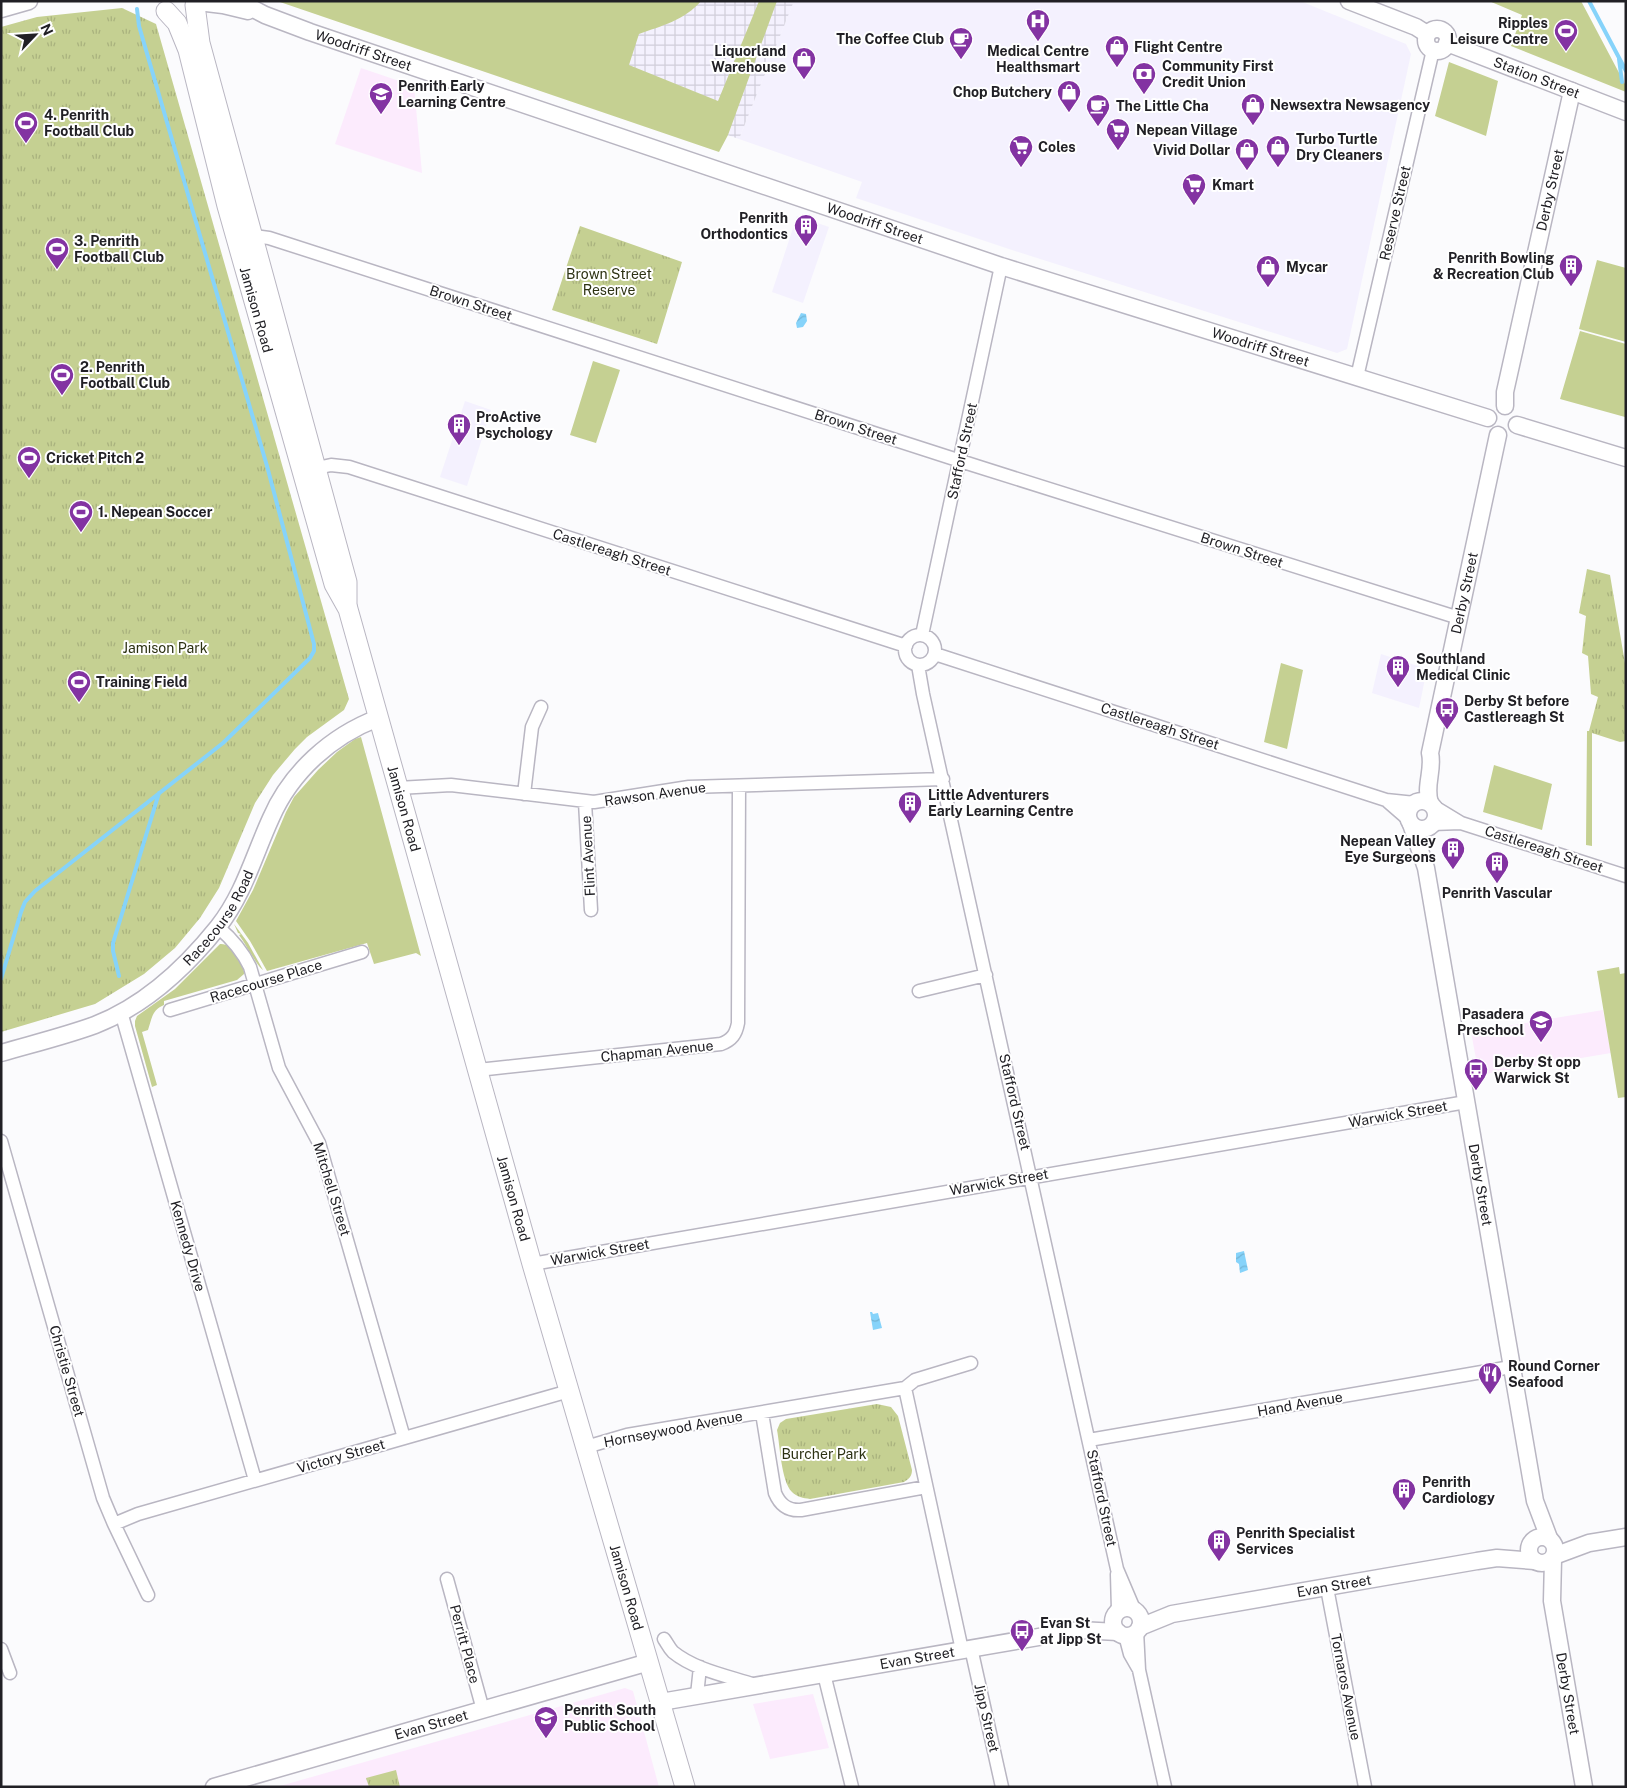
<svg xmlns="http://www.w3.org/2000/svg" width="1627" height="1788" font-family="'Public Sans',sans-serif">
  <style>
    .built { fill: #f4f1fe }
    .industrial { fill: url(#industrial-grid) }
    .education { fill: #fcebfd }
    .grass { fill: #c5d092 }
    .park { fill: url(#park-tufts) }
    .water { fill: url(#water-waves) }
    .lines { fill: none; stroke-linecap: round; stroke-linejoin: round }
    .stream { stroke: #86d3fa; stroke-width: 4 }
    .minor-casing { stroke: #b9b6c2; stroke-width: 15 }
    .tertiary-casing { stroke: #b9b6c2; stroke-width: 19 }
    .secondary-casing { stroke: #b9b6c2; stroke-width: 21 }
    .minor { stroke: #fff; stroke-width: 12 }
    .tertiary { stroke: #fff; stroke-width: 16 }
    .secondary { stroke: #fff; stroke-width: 19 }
    .labels { text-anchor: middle; stroke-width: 4; stroke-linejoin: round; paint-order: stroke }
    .poi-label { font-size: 14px; font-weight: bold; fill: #212025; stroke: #fff; text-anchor: start }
    .street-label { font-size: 14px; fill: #212025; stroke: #fff }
    .park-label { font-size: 14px; fill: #2d3213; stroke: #fff }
  </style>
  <defs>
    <pattern id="industrial-grid" width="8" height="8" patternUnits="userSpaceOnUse" patternTransform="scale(1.25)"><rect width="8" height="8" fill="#f4f1fe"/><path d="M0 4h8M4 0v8" fill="none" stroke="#d1ceda"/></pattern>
    <pattern id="park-tufts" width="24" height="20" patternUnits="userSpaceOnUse" patternTransform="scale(1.25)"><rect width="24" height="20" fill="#c5d092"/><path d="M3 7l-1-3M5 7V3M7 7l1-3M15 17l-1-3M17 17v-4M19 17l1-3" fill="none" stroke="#a9b27e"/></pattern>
    <pattern id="water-waves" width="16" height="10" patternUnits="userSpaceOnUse" patternTransform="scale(1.25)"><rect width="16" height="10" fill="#86d3fa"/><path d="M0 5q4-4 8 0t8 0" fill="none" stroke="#73b5d6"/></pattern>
  </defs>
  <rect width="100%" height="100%" fill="#fbfbfd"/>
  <!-- built -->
  <path class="built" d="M794,1H1300L1406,44L1411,54L1347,349L1337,353L1015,251L856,198L862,182L739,139Z
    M797,216L829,227L803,303L772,292Z
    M465,401L491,410L467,486L440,477Z
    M1381,654L1427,669L1419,708L1372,693Z"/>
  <!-- industrial -->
  <path class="industrial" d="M389,1H794L739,139L383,18Z"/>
  <!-- education -->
  <path class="education" d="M361,68L414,86L422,173L335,144Z
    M1603,1010L1611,1053L1479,1075L1471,1032Z
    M625,1688L633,1691L659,1787L280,1786Z
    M813,1694L829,1748L770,1759L753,1704Z"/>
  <!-- grass -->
  <path class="grass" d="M277,1H701C685,20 661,26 639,34L629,65L718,101L759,1H777L728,135L719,152Z
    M1489,1H1581L1626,86V92L1511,46L1522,15Z
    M1449,62L1498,81L1486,136L1435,116Z
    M1597,260L1626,268V342L1579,329Z
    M1580,331L1626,344L1625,417L1560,399Z
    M593,361L620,370L596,443L570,435Z
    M1281,663L1303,670L1287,749L1264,742Z
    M361,737L421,956L416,953L374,964L367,943L267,971L250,941L236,921L253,890L286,812L294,797L318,770L337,752L355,739Z
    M1494,765L1552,784L1542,830L1483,812Z
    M234,924L248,943L263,970C257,966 245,943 239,935L241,934L238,933Z
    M220,944C233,943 245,962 244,974L237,980L164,1001V1005C152,1010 152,1018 148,1030L142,1032L157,1085L152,1087L135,1026V1021L137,1016L175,989Z
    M1619,967L1620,974L1626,973V1097L1618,1098L1597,971Z"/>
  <!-- park -->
  <path class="park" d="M122,8L156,24L349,699L344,710L307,737L295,749L273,775L255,803L219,888L200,918L175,948L144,974L95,1004L1,1032V27L37,17Z
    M580,226L682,262L657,344L552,310Z
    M1587,569L1610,575L1626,669V741L1620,742L1592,733V846L1586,845L1587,731H1589L1598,697L1591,694L1588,656L1582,653L1586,616L1579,613Z
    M877,1404L891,1407L898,1416L912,1470C912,1476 909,1479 904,1482L810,1499C803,1498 797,1497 792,1492C781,1481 780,1445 777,1430L780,1423L786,1419Z
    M396,1770L400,1787H369L366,1778Z"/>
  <!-- water -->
  <path class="water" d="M801,313L806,314L807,321L803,327L797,328L796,323Z
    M1244,1251L1248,1270L1240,1273L1239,1264L1236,1262V1253Z
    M872,1312L873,1314L878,1313L882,1328L873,1330L870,1312Z"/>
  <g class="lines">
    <!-- stream -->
    <path class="stream" d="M1589,1L1626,71
      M1619,59L1622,82
      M119,976L113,951V943L159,793
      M1,979L21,912L25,902L35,891L223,743L310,658L314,651V644L267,466L139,26L137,9"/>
    <!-- minor casing -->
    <g class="minor-casing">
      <path id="minor" d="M254,236L269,238L973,465L1459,618
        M1357,377L1433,50
        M317,468L331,465L349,467L906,646
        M922,635L1001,266
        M905 650a15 15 0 1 1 30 0a15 15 0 1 1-30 0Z
        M935,654L1386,800L1415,803
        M918,665L923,694L1117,1569L1134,1609
        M398,788L451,785L594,802L689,787L943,779
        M524,794L532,727L541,707
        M1386,800L1409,820
        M585,802L591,910
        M1433,806L1461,823L1626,876
        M1432,824L1461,823
        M218,927C232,939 242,950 250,967L279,1068L319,1143L404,1438
        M919,991L986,975
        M170,1010L362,952
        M121,1012L255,1480
        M478,1070L721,1044C732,1040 736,1034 738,1023L739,786
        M1,1141L103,1498L114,1524L148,1595
        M532,1264L1466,1102
        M905,1388L915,1380L971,1363
        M762,1413L775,1493C780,1505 788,1511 801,1510L926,1487
        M1089,1440L1511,1367
        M586,1447L627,1435L905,1388L962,1650
        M114,1524L138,1514L569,1391
        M1117,1574L1118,1610
        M447,1579L483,1710
        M1327,1588L1365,1787
        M1137,1631L1139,1670L1165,1787
        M1125,1635L1130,1654L1138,1668
        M664,1639C667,1643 669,1648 673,1652C695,1670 728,1676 755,1685
        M971,1648L1002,1787
        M1,1649L10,1673
        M824,1674L852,1787
        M697,1695L700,1667"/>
    </g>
    <!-- tertiary casing -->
    <g class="tertiary-casing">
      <g id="tertiary">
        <path id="s1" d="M238,1L265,15L310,32L1001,266L1488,418"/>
        <path d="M1349,1L1416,27L1427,34"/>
        <path d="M198,2L223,5L248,11"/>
        <path d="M1,9L29,1"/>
        <circle cx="1437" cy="40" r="11"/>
        <path id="s2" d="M1447,43L1626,112"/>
        <path id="s3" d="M1505,406V392L1572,91"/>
        <path d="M1517,425L1626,458"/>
        <circle cx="1422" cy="815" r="14"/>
        <path id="s4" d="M1430,803C1424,786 1434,770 1430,753L1498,435"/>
        <path id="s5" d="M1411,824L1426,868L1535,1501L1549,1538"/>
        <path id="s6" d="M1,1053C32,1044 65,1036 95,1025C144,1006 186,967 218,927C244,894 254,855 271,818C291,772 331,736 378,718"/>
        <circle cx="1542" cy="1550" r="13"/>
        <path d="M1554,1556L1589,1543L1626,1537"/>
        <path id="s7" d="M1553,1559L1552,1601L1584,1787"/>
        <circle cx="1127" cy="1622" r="14"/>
        <path id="s8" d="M1140,1627L1172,1614L1477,1561L1497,1558L1535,1561"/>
        <path id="s9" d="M661,1702L1079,1630L1118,1632"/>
        <path id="s10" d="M214,1787L649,1662"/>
      </g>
    </g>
    <!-- secondary casing -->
    <g class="secondary-casing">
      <g id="secondary">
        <path d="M195,5L200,43L347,582V606"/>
        <path id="s11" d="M166,11L177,23L188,50L227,206L334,584L348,609L532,1264L685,1787"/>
      </g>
    </g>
    <!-- minor -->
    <use href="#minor" class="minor"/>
    <!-- tertiary -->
    <use href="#tertiary" class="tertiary"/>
    <!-- secondary -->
    <use href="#secondary" class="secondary"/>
  </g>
  <!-- icons -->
  <defs>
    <g id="hospital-pin" transform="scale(1.25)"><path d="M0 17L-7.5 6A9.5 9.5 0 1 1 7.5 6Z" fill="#8333a2" stroke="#fff"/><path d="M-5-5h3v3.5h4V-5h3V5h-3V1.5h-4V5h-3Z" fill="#fff"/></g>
    <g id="stadium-pin" transform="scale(1.25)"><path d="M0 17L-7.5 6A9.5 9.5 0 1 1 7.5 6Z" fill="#8333a2" stroke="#fff"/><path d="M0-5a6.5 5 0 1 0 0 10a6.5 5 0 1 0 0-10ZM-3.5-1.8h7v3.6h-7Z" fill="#fff"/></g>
    <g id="cafe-pin" transform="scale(1.25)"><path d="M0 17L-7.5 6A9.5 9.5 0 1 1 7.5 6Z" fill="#8333a2" stroke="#fff"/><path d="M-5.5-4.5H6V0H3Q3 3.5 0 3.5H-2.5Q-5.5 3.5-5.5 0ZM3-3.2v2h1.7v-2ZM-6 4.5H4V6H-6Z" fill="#fff"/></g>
    <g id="shop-pin" transform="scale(1.25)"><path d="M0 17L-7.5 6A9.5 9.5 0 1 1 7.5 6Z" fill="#8333a2" stroke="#fff"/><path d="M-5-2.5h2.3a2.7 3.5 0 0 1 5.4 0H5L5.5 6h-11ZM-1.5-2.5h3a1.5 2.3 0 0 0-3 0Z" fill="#fff"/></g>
    <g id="bank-pin" transform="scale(1.25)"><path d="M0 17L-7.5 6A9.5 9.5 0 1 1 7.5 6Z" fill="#8333a2" stroke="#fff"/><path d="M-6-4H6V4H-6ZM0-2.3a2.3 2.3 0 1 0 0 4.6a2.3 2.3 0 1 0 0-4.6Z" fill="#fff"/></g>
    <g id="school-pin" transform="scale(1.25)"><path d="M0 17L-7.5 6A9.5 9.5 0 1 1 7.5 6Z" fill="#8333a2" stroke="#fff"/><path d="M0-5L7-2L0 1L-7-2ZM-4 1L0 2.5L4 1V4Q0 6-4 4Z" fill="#fff"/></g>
    <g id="supermarket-pin" transform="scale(1.25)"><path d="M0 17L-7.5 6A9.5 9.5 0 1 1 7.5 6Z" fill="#8333a2" stroke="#fff"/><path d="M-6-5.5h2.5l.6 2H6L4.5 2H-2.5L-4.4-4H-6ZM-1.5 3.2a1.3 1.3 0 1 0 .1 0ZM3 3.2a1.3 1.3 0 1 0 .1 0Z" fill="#fff"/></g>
    <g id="building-pin" transform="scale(1.25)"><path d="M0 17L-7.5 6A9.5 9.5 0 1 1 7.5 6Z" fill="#8333a2" stroke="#fff"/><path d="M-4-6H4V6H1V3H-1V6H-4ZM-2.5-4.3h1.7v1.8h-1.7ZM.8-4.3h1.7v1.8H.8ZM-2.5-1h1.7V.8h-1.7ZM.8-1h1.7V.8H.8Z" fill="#fff"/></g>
    <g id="bus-pin" transform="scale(1.25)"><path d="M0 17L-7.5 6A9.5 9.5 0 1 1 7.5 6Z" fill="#8333a2" stroke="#fff"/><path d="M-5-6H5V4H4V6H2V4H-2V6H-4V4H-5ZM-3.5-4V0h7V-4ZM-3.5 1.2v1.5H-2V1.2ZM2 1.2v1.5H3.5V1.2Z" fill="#fff"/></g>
    <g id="restaurant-pin" transform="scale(1.25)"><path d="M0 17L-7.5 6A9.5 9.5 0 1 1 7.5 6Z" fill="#8333a2" stroke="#fff"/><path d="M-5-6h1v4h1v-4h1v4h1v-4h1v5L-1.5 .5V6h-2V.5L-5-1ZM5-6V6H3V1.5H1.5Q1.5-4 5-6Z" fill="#fff"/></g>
  </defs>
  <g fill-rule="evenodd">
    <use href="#hospital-pin" x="1038" y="21"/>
    <use href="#stadium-pin" x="1566" y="31"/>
    <use href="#cafe-pin" x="961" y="39"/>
    <use href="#shop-pin" x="1117" y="47"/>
    <use href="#shop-pin" x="804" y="59"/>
    <use href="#bank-pin" x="1144" y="74"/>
    <use href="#shop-pin" x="1069" y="92"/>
    <use href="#school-pin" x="381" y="94"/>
    <use href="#shop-pin" x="1253" y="105"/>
    <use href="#cafe-pin" x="1098" y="106"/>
    <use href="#stadium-pin" x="26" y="123"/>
    <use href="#supermarket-pin" x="1118" y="130"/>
    <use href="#supermarket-pin" x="1021" y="147"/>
    <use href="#shop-pin" x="1278" y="147"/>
    <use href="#shop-pin" x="1247" y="150"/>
    <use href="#supermarket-pin" x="1194" y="185"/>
    <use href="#building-pin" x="806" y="226"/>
    <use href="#stadium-pin" x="57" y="249"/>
    <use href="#building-pin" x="1571" y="266"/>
    <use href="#shop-pin" x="1268" y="267"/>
    <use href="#stadium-pin" x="62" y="375"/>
    <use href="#building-pin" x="459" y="425"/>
    <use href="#stadium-pin" x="29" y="458"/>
    <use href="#stadium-pin" x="81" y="512"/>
    <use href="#building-pin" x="1398" y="667"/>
    <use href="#stadium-pin" x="79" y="682"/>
    <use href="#bus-pin" x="1447" y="709"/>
    <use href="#building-pin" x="910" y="803"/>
    <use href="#building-pin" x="1453" y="849"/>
    <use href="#building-pin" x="1497" y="863"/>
    <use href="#school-pin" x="1541" y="1022"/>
    <use href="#bus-pin" x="1476" y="1070"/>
    <use href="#restaurant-pin" x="1490" y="1374"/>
    <use href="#building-pin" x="1404" y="1490"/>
    <use href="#building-pin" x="1219" y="1541"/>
    <use href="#bus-pin" x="1022" y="1631"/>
    <use href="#school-pin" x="546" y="1718"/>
  </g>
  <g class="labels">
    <!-- poi labels -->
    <g class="poi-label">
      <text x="1548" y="28" text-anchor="end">Ripples<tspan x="1548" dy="16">Leisure Centre</tspan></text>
      <text x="944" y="44" text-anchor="end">The Coffee Club</text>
      <text x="1134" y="52">Flight Centre</text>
      <text x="786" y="56" text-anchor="end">Liquorland<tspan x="786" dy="16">Warehouse</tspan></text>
      <text x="1038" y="56" text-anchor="middle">Medical Centre<tspan x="1038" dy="16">Healthsmart</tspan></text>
      <text x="1162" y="71">Community First<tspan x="1162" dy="16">Credit Union</tspan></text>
      <text x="398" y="91">Penrith Early<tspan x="398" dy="16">Learning Centre</tspan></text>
      <text x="1052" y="97" text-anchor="end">Chop Butchery</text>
      <text x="1270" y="110">Newsextra Newsagency</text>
      <text x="1116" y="111">The Little Cha</text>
      <text x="44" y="120">4. Penrith<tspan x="44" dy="16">Football Club</tspan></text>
      <text x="1136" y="135">Nepean Village</text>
      <text x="1296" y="144">Turbo Turtle<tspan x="1296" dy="16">Dry Cleaners</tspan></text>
      <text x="1038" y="152">Coles</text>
      <text x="1230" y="155" text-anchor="end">Vivid Dollar</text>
      <text x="1212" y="190">Kmart</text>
      <text x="788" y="223" text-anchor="end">Penrith<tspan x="788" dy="16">Orthodontics</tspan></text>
      <text x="74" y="246">3. Penrith<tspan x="74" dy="16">Football Club</tspan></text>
      <text x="1554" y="263" text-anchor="end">Penrith Bowling<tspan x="1554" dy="16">&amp; Recreation Club</tspan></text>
      <text x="1286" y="272">Mycar</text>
      <text x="80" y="372">2. Penrith<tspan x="80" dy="16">Football Club</tspan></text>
      <text x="476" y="422">ProActive<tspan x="476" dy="16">Psychology</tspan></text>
      <text x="46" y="463">Cricket Pitch 2</text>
      <text x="98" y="517">1. Nepean Soccer</text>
      <text x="1416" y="664">Southland<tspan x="1416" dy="16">Medical Clinic</tspan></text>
      <text x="96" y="687">Training Field</text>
      <text x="1464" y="706">Derby St before<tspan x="1464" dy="16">Castlereagh St</tspan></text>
      <text x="928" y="800">Little Adventurers<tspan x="928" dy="16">Early Learning Centre</tspan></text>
      <text x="1436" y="846" text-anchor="end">Nepean Valley<tspan x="1436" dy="16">Eye Surgeons</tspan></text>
      <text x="1497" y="898" text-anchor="middle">Penrith Vascular</text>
      <text x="1524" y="1019" text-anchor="end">Pasadera<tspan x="1524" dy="16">Preschool</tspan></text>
      <text x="1494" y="1067">Derby St opp<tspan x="1494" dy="16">Warwick St</tspan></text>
      <text x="1508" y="1371">Round Corner<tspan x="1508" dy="16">Seafood</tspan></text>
      <text x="1422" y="1487">Penrith<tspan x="1422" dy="16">Cardiology</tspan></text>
      <text x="1236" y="1538">Penrith Specialist<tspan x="1236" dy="16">Services</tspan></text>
      <text x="1040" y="1628">Evan St<tspan x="1040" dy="16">at Jipp St</tspan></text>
      <text x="564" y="1715">Penrith South<tspan x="564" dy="16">Public School</tspan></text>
    </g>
    <!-- street labels -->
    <g class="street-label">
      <text dy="5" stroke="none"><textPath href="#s1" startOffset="135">Woodriff Street</textPath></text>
      <text dy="5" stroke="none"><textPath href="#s2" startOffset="96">Station Street</textPath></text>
      <text dy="5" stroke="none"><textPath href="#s3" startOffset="221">Derby Street</textPath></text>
      <text transform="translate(1395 213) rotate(-77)" y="5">Reserve Street</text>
      <text dy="5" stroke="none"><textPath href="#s1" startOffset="675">Woodriff Street</textPath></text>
      <text transform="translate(471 303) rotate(18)" y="5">Brown Street</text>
      <text dy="5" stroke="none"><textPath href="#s11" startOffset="314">Jamison Road</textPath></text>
      <text dy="5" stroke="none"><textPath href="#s1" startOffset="1080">Woodriff Street</textPath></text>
      <text transform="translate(856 427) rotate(18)" y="5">Brown Street</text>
      <text transform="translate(962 451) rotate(-78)" y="5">Stafford Street</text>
      <text transform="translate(1242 550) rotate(18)" y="5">Brown Street</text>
      <text transform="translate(612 552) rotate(18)" y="5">Castlereagh Street</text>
      <text dy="5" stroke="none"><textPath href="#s4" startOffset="214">Derby Street</textPath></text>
      <text transform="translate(1160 726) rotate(18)" y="5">Castlereagh Street</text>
      <text transform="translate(655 794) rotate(-8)" y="5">Rawson Avenue</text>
      <text dy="5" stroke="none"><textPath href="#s11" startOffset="835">Jamison Road</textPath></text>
      <text transform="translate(1544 849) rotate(18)" y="5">Castlereagh Street</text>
      <text transform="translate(588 856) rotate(-93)" y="5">Flint Avenue</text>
      <text dy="5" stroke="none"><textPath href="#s6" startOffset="265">Racecourse Road</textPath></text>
      <text transform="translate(266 981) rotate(-17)" y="5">Racecourse Place</text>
      <text transform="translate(657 1051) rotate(-6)" y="5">Chapman Avenue</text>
      <text transform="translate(1015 1102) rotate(77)" y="5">Stafford Street</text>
      <text transform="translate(1398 1114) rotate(-10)" y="5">Warwick Street</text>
      <text transform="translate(999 1182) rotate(-10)" y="5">Warwick Street</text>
      <text dy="5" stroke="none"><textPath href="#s5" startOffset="368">Derby Street</textPath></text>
      <text transform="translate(332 1189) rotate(73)" y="5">Mitchell Street</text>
      <text dy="5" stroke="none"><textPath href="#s11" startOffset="1240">Jamison Road</textPath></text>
      <text transform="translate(188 1246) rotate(74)" y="5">Kennedy Drive</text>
      <text transform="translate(600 1252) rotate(-10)" y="5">Warwick Street</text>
      <text transform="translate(67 1371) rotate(74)" y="5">Christie Street</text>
      <text transform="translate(1300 1404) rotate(-10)" y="5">Hand Avenue</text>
      <text transform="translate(673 1429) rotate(-11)" y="5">Hornseywood Avenue</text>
      <text transform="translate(341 1456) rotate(-16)" y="5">Victory Street</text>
      <text transform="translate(1102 1498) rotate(78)" y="5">Stafford Street</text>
      <text dy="5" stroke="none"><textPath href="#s8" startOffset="199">Evan Street</textPath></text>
      <text dy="5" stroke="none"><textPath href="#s11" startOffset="1645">Jamison Road</textPath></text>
      <text transform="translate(465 1644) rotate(75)" y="5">Perritt Place</text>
      <text dy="5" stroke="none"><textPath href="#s9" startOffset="260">Evan Street</textPath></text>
      <text transform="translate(1346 1687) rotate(79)" y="5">Tornaros Avenue</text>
      <text dy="5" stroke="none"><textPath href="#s7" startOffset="136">Derby Street</textPath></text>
      <text transform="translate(987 1718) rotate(77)" y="5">Jipp Street</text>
      <text dy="5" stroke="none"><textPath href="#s10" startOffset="226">Evan Street</textPath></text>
    </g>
    <!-- park labels -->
    <g class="park-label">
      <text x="609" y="279">Brown Street<tspan x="609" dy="16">Reserve</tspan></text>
      <text x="165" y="653">Jamison Park</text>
      <text x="824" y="1459">Burcher Park</text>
    </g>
  </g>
  <!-- border -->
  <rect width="1627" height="1788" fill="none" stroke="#212025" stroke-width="5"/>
  <!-- north arrow -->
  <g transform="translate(35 35) rotate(65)" stroke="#ffffff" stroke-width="4" paint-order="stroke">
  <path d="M0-4L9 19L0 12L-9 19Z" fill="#212025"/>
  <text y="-8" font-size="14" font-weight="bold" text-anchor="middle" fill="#212025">N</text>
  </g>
</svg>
